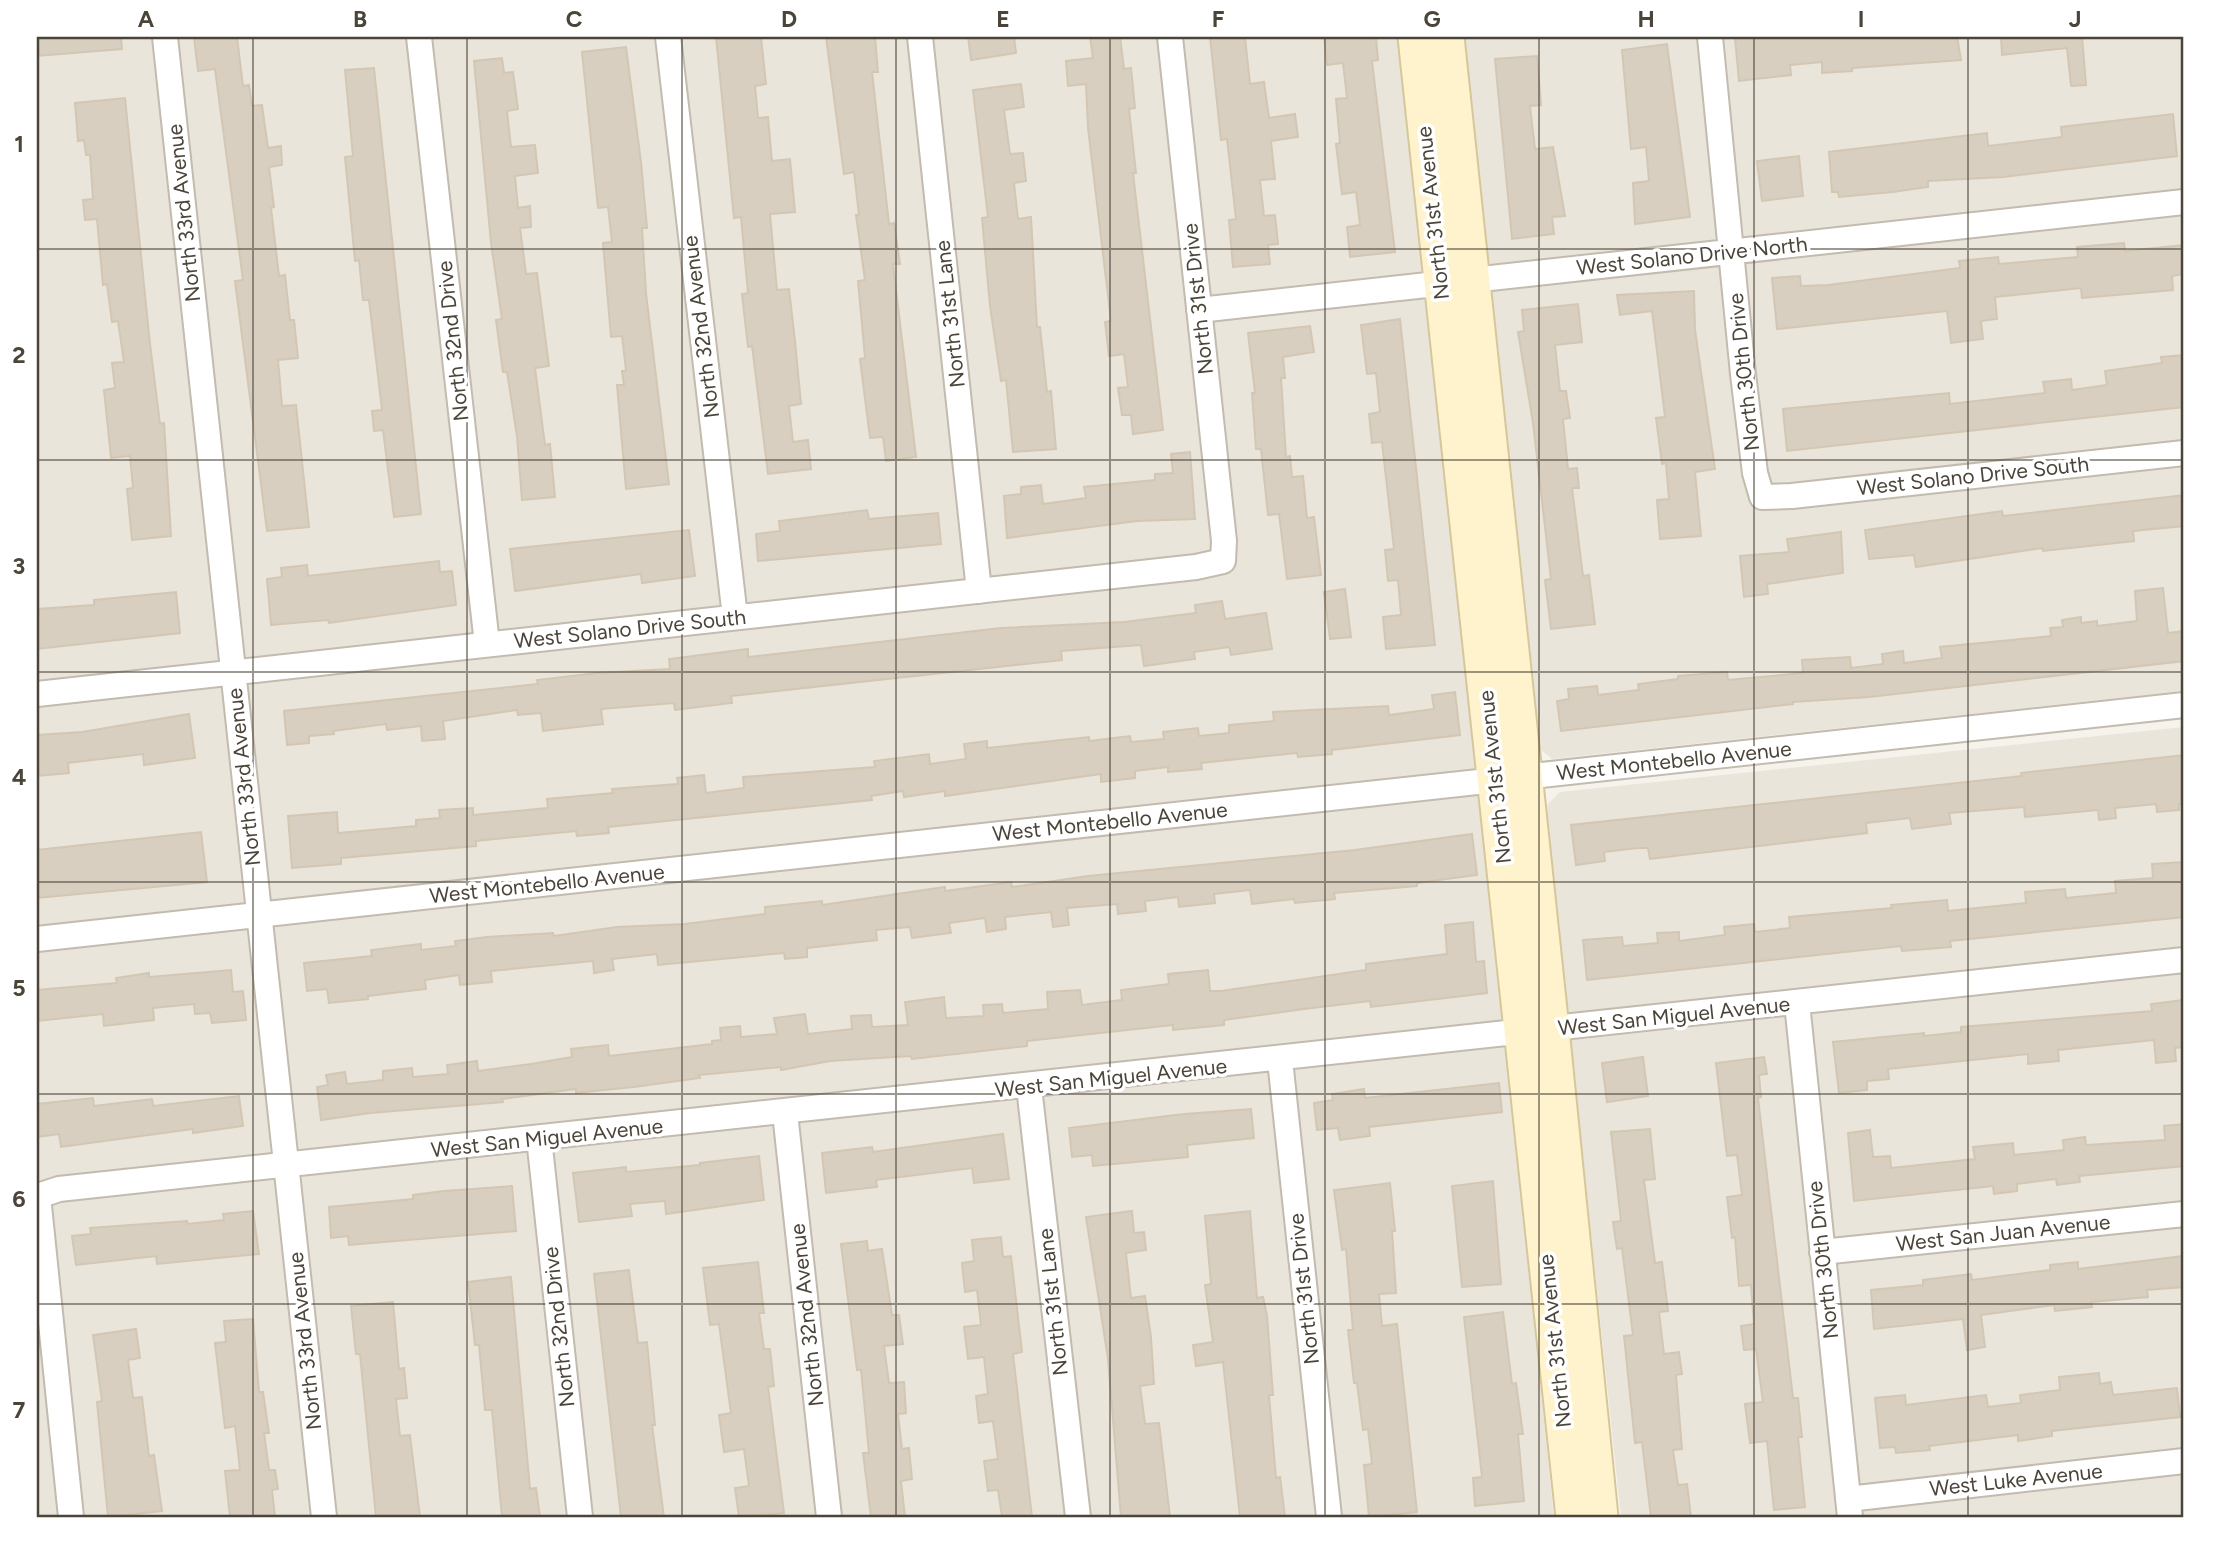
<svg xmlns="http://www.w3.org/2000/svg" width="2221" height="1554" font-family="Figtree,sans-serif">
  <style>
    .residential { fill: #eae5da }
    .building { fill: #d8cfc1; stroke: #d3c7b4; stroke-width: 2 }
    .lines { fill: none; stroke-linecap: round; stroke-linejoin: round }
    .street-casing { stroke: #c2bbae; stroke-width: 28 }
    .secondary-casing { stroke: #d6c79b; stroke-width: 37 }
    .street { stroke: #fff; stroke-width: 24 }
    .secondary { stroke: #fff3cd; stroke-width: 33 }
    .grid { fill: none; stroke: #4b4439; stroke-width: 2; stroke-opacity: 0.55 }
    .labels { text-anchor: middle; stroke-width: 7; stroke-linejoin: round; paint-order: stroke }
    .street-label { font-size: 21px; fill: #4b4439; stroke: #fff }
    .neatline { fill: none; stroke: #4b4439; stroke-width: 2.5 }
    .grid-label { font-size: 23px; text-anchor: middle; font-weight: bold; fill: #4b4439 }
  </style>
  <rect width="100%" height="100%" fill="#f6f3ec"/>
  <!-- residential -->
  <path class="residential" d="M37,37H1400L1554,1517H37Z
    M1464,37H2184V691L1552,759L1541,750Z
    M2184,727V1517H1621L1547,818L1548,804L1560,792Z"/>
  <!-- building -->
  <path class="building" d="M37,37H121L122,49L37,56Z
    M194,37H237L243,86L249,85L252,106L262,105L268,148L281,146L282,165L269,167L274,207L271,208L279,276L285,275L290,320H294L298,358L278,360L282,406L296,405L309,527L267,531L235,281L243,280L215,69L198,71Z
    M716,37H761L766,84L755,86L758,118L768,117L772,161L790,159L795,212L770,214L777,290L789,289L795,341L801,404L789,406L793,442L808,440L811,469L768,474L752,346L748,347L742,294L748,293L741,217L734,218Z
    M826,37H875L878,72H872L889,224L894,223L900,264H893L916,457L886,461L883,437L870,438L860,359L865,358L858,281L865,280L856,215H859L854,172L844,174Z
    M968,37H1014L1016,53L971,60Z
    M1090,37H1120L1124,69L1131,68L1135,108L1129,109L1136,173H1133L1163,430L1133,434L1131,415H1122L1118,388L1128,387L1124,354L1109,356L1105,322L1111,321L1088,128L1086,84L1068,86L1066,61L1093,58Z
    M1210,37H1245L1250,84L1264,82L1269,118L1295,114L1298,137L1271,141L1275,179L1260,180L1264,216L1275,215L1278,244L1268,245L1270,264L1233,267L1229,220L1236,219L1227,139L1221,140Z
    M1324,37H1376L1378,60L1372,61L1395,252L1350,257L1347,227L1360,225L1356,192L1342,194L1336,144L1340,143L1336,99L1347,98L1343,63L1327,65Z
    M1957,37L1961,60L1852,68V71L1822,73V62L1790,65L1791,75L1739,81L1735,38Z
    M2001,37H2082L2086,85L2071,86L2067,48L2002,55Z
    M1667,44L1690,217L1635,224L1633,183L1649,181L1646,147L1631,149L1622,50Z
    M626,47L641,162L647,228H642L646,293L669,484L626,489L617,385H624L622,371H626L622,336L611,337L603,243L612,242L608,207L598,208L582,52Z
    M1537,56L1541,105L1530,106L1535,149L1553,147L1565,216L1552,217L1554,234L1512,239L1495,59Z
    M502,58L504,73L513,72L518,109L507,111L511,147L535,145L538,173L515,176L518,208L530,206L531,227L520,228L526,274L537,273L549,366L535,368L545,445L550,444L555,497L522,500L517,436L507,372H503L496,320L502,319L491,243L474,61Z
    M374,68L421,514L394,517L383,430L374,431L372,411L382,410L369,300H363L359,260L355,261L345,157L353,156L345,70Z
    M1021,84L1024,107L1004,110L1010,154L1023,153L1026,181L1014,183L1018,219L1031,217L1037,327H1040L1047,392L1051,391L1056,449L1013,452L1006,380L1001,381L990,306L982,218L988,217L973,90Z
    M125,98L150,344L160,424L164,423L171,536L132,540L127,489L133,488L130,456L111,458L104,390L115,388L112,363L124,362L118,321L112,322L107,284L103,285L97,219L85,220L83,200L93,199L90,155H86L84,140L78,141L75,103Z
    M2173,114L2177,156L2003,177L1928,181V187L1893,192L1839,197L1838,192H1832L1829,152L1987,133L1988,146L2062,137L2061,127Z
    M1799,156L1803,196L1762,201L1757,161Z
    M2124,243L2125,251L2184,245V274L2172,276L2173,290L2082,298L2081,288L1995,297L1997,319L1981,321L1983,339L1951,343L1947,311L1777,329L1772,278L1800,276L1801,286L1828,285L1960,268L1959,261L1998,257L1999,264L2078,257L2077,247Z
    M1694,291L1695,330L1715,469L1695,472L1701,536L1660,539L1657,500L1669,499L1666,463L1662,464L1656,418L1665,417L1652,311L1620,315L1617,295Z
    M1578,304L1582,342L1555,345L1560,391H1566L1570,418L1563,419L1568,469L1577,468L1579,488H1572L1583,576L1589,575L1595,624L1551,629L1545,580L1551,579L1533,423L1518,332L1524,331L1522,310Z
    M1400,319L1435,645L1386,649L1383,617L1401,615L1398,580L1388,581L1385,550L1394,549L1382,442L1372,443L1369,414L1380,412L1376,373L1367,374L1361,325Z
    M1310,326L1314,352L1283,357L1285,378H1281L1286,457L1290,456L1292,477L1303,476L1307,518L1314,517L1321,575L1287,579L1279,514L1268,515L1261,449H1256L1252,393H1255L1248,333Z
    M2184,355V407L1787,451L1783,409L1949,393L1950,404L2045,393L2043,382L2071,379L2072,390L2107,385L2105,371L2162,363L2161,357Z
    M1190,452L1195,519L1137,521L1007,538L1004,496L1021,494V487L1041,485L1043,504L1086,498L1084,487L1155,480V474L1173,473L1171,454Z
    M2184,495V526L2133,531L2134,541L2043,551L2042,548L1916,567L1914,555L1869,559L1865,530L2002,511L2003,516Z
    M867,510L869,519L938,513L941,544L758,561L756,534L780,531L779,521Z
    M689,530L695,576L642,583L641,574L515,591L510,549Z
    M1841,532L1843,573L1767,584L1768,594L1744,597L1740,556L1789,552L1787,539Z
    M439,561L440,572L452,571L456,605L329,623L328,620L271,625L267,579L282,577L281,568L307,565L308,576Z
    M2163,588L2168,633L2184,631V661L1869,697L1793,702V704L1561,731L1557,701L1569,699L1568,689L1597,686L1598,695L1639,690L1638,684L1678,679V676L1727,672L1728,680L1803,673L1802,660L1850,657L1851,668L1883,664L1882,654L1903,651L1904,663L1942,658L1940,647L2051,636L2050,628L2063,627L2062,620L2081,617V623L2097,621V626L2137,621L2135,591Z
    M1345,589L1351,637L1330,639L1324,592Z
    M176,592L180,633L37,649V609L94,605V600Z
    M1222,601L1225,619L1266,613L1272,649L1231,655L1229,647L1194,652L1195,659L1144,666L1141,645L1061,651L1062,660L731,696L732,703L675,710L674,703L601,709L603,724L543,731L541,713L518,715L517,710L443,721L445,739L422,741L421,726L387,730L386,724L333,731L334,734L309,736V743L287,745L284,711L538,684L537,680L597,673L670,669L669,659L748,649V657L1001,628L1124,622L1196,613L1195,605Z
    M1455,692L1460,735L1332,750V754L1298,757L1297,753L1201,763L1202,769L1168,772V767L1135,771V778L1101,782V774L945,796V791L904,797L903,791L871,796L872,800L608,827L609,833L577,836L576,831L476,841V846L341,858V864L292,868L288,816L337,812L338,833L416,826V820L440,818L439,810L473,808V815L548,808L547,799L613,793L612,789L678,784L677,778L704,775L706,793L744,788L743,777L875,767L874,761L929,754L930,764L966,759L964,744L987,741V748L1089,737V741L1130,736L1131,742L1164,739L1163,732L1198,728L1199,736L1229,733V725L1274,721L1273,712L1388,706L1389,715L1434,709L1432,695Z
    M189,714L195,758L144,765L143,754L68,763L69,773L37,776V735L82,732Z
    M2184,755V804H2179V810L2157,812L2156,804L2115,808L2116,818L2099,820L2098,810L2025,817L2024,807L1949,813L1951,824L1912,829L1910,818L1866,823L1867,833L1650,859L1648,848H1637L1604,852L1605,861L1576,865L1571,825L2022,776L2021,773Z
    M201,832L207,882L37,898V850Z
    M1472,834L1477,875L1417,883V886L1334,893L1335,899L1295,903L1294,899L1252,904L1250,890L1214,894L1215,903L1179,907L1178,897L1145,901L1146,911L1118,914L1117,904L1067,908L1069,925L1053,927L1051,912L1005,917L1006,929L987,932L985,918L949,923L951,933L912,938L910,927L876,930L877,940L807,948V957L785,959L784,953L658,965L657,954L612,959L614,970L594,973L593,961L491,971L492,982L460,985L459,975L425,980L426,989L368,996V999L329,1003L327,989L307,991L304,963L372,956L371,950L421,944V950L456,946L455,941L487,937L553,933L554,936L617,927L685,924L765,914V907L822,901V905L945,887V891L1011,882L1012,887L1088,876L1355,850Z
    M2184,862V917L1950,941L1951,947L1902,951L1901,946L1587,980L1583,940L1622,937L1623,946L1658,943L1657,933L1679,932V941L1725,935L1724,927L1754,924L1755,932L1790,928L1789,917L1892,908L1891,905L1947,900L1948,911L2026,903L2025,892L2065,889L2066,898L2116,893L2115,881L2153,878L2152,864Z
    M1473,922L1476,962L1484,961L1487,993L1371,1007L1370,1001L1304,1009L1224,1020V1025L1173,1030V1025L1027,1041V1046L912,1059L911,1056L830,1061L781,1070V1067L699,1075L700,1078L634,1087L576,1093V1089L502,1099L503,1102L370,1113L321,1120L317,1087L328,1085L326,1075L345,1072L347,1084L383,1080V1071L412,1068L413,1077L448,1074L447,1065L477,1061L478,1071L531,1064L572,1057L571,1049L608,1045L609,1056L712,1044V1041L721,1040L720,1028L740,1026L741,1037L777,1034L774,1018L805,1014L808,1034L852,1029L851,1016L871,1015L872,1027L908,1025L905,1002L944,997L946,1018L984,1016L983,1005L1002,1004L1003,1013L1048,1009L1047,992L1080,990L1082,1005L1122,1000L1121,990L1169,984L1168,974L1208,970L1210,991H1221L1366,970V964L1447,954L1445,925Z
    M231,970L233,992L243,991L246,1020L212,1023L210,1013L195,1014L194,1004L153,1008L154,1020L104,1026L103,1014L37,1021V990L117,983L116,978L149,973V977Z
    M2184,1000V1047L2175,1048L2176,1061L2156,1063L2154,1040L2058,1050L2059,1061L2028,1064V1054L1888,1069L1889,1079L1867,1081V1090L1839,1093L1833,1042L1924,1033V1036L1961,1032V1027L2152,1011L2151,1004Z
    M1643,1057L1648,1096L1607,1102L1602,1063Z
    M1764,1057L1767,1074L1759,1075L1761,1097L1758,1098L1793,1398H1798L1802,1437H1798L1805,1507L1774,1510L1767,1441L1750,1443L1745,1404L1763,1402L1756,1349L1744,1350L1741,1326L1754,1324L1751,1285L1739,1286L1735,1237L1732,1238L1727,1197L1742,1195L1737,1155L1727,1156L1716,1063Z
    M1499,1083L1502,1112L1369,1127L1370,1136L1340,1140L1338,1128L1317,1130L1314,1103L1333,1100L1332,1094L1364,1089L1365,1098Z
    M239,1096L243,1126L193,1133V1129L61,1147L59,1134L37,1137V1104L93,1098L94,1106L152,1099L153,1106Z
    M1251,1109L1254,1138L1187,1145L1188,1157L1093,1166L1092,1155L1072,1157L1069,1128L1184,1114Z
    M2184,1124V1166L2079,1176L2080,1182L2057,1185L2056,1179L2017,1184V1191L1994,1194L1993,1186L1854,1201L1848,1133L1870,1130L1873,1157L1890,1156L1891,1168L1975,1159L1973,1147L2013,1143L2014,1155L2064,1150L2063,1140L2085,1137L2086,1145L2165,1140L2164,1126Z
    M1650,1129L1655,1179L1644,1180L1655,1263L1662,1262L1668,1311L1659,1312L1664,1354L1679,1352L1682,1374L1676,1375L1682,1449L1673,1450L1678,1485L1687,1484L1691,1517H1651L1642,1442L1635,1443L1624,1336L1633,1335L1622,1248L1617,1249L1613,1222L1621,1221L1611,1132Z
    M1003,1134L1009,1179L974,1183L972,1168L876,1180L877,1187L826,1193L822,1153L872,1147L873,1152Z
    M759,1156L764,1200L666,1214L665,1201L630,1204L632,1216L579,1222L573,1173L626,1167V1172L700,1165V1163Z
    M1493,1181L1501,1284L1462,1287L1452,1186Z
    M1390,1183L1395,1231H1392L1396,1293L1379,1294L1382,1326L1397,1324L1417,1512L1369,1517L1364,1465L1372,1464L1368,1429L1363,1430L1357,1383H1354L1348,1330H1353L1346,1249L1342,1250L1334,1190Z
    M512,1186L516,1231L349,1245L348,1236L331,1238L329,1207L413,1199V1195L444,1191Z
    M253,1211L259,1254L157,1264L156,1256L76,1265L72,1236L91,1234L90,1228L187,1221L188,1224L224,1220L223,1214Z
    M1132,1211L1134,1233L1144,1232L1146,1250L1126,1253L1131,1298L1145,1296L1151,1337L1154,1384L1140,1386L1145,1424L1159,1423L1170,1517H1121L1108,1359L1086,1217Z
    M1250,1211L1257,1298L1263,1297L1267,1316L1273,1395H1269L1276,1478L1280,1477L1285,1517H1240L1223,1362L1196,1366L1193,1345L1213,1342L1205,1285L1211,1284L1205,1216Z
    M1001,1237L1003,1257L1011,1256L1022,1352L1013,1354L1032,1517H1002L998,1490L988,1491L984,1461L998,1459L993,1421L979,1423L976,1396L988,1394L984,1357L968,1359L964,1327L981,1325L977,1290L965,1292L962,1263L974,1261L972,1240Z
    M867,1241L868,1251L882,1249L892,1315H899L903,1344L884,1346L889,1383L904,1382L906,1413L898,1414L902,1449L909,1448L912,1479L901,1481L905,1517H871L863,1453H869L861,1370H857L841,1244Z
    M2184,1256V1287L2147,1290L2148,1297L2091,1302L2092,1307L2055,1311L2054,1305L1981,1315L1985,1347L1967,1350L1963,1319L1874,1329L1871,1290L1923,1285V1280L1971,1274L1972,1280L2050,1270V1265L2078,1262V1269Z
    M758,1262L764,1313H759L764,1349H770L774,1386L768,1387L784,1513L739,1517L735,1488L749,1486L744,1449L724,1452L719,1415L731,1413L719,1324L710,1325L703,1268Z
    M629,1270L638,1343L647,1342L655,1425H652L664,1517H621L594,1274Z
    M511,1277L530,1489L536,1488L540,1517H502L492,1410H485L479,1345H475L468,1282Z
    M393,1302L399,1369L404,1368L407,1398L396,1399L400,1436L410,1435L420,1517H376L360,1354H356L351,1306Z
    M1503,1312L1512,1384L1516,1383L1523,1434H1518L1524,1501L1475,1506L1473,1478L1482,1477L1464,1317Z
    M253,1319L259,1392H263L269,1433H264L269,1470H275L278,1489L272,1490L275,1517H230L225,1471L240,1470L235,1426L225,1428L215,1343L226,1342L224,1321Z
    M136,1329L140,1358L128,1360L133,1398L142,1397L149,1456L154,1455L162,1511L108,1517L97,1402L102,1401L93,1335Z
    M2099,1373L2100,1384L2111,1382L2113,1395L2177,1388L2180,1417L2052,1431V1436L2018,1441V1435L1929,1446L1930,1450L1896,1453L1895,1447L1880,1448L1875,1398L1905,1395L1906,1405L1986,1395L1988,1407L2021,1403L2020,1395L2060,1390L2059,1377Z"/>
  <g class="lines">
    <!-- street casing -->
    <g class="street-casing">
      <path id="street" d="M165,37L324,1517
        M419,37L487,644
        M668,37L735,617
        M920,37L979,591
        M1710,37L1743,374L1755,473L1762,497L1792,496L2184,453
        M1199,310L2184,202
        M37,694L1196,567L1223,561L1224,541L1170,37
        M37,939L2184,705
        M1797,1003L1850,1517
        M1280,1060L1329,1517
        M1029,1087L1078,1517
        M785,1113L829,1517
        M539,1138L580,1517
        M1822,1252L2184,1214
        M1848,1499L2184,1461
        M71,1517L38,1196L59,1189L2184,960"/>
    </g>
    <!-- secondary casing -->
    <g class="secondary-casing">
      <path id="secondary" d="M1415,37L1573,1517
        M1447,37L1552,1029L1601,1517"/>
    </g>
    <!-- street -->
    <use href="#street" class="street"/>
    <!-- secondary -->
    <use href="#secondary" class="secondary"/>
  </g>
  <!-- grid -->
  <path class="grid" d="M253,37V1517M467,37V1517M682,37V1517M896,37V1517M1110,37V1517M1325,37V1517M1539,37V1517M1754,37V1517M1968,37V1517M37,249H2184M37,460H2184M37,672H2184M37,882H2184M37,1094H2184M37,1304H2184"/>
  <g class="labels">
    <!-- street labels -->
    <g class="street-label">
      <text transform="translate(184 213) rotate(-96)" y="7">North 33rd Avenue</text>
      <text transform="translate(1433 213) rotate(-96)" y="7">North 31st Avenue</text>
      <text transform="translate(1692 256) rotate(-6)" y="7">West Solano Drive North</text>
      <text transform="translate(1198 299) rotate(-96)" y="7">North 31st Drive</text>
      <text transform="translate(950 314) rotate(-96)" y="7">North 31st Lane</text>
      <text transform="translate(701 327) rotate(-97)" y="7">North 32nd Avenue</text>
      <text transform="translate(453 341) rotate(-96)" y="7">North 32nd Drive</text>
      <text transform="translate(1744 372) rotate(-96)" y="7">North 30th Drive</text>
      <text transform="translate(1973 476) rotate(-6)" y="7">West Solano Drive South</text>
      <text transform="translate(630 629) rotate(-6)" y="7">West Solano Drive South</text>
      <text transform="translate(1674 761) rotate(-6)" y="7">West Montebello Avenue</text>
      <text transform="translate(244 777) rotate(-96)" y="7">North 33rd Avenue</text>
      <text transform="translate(1495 777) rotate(-96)" y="7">North 31st Avenue</text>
      <text transform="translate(1110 822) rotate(-6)" y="7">West Montebello Avenue</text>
      <text transform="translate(547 884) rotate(-6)" y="7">West Montebello Avenue</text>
      <text transform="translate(1674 1016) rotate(-6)" y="7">West San Miguel Avenue</text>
      <text transform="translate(1111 1078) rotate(-6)" y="7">West San Miguel Avenue</text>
      <text transform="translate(547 1138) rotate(-6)" y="7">West San Miguel Avenue</text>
      <text transform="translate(2003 1233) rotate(-6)" y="7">West San Juan Avenue</text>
      <text transform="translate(1823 1260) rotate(-96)" y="7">North 30th Drive</text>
      <text transform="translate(1304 1289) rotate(-96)" y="7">North 31st Drive</text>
      <text transform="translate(1053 1302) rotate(-96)" y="7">North 31st Lane</text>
      <text transform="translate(807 1315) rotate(-96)" y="7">North 32nd Avenue</text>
      <text transform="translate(559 1327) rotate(-96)" y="7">North 32nd Drive</text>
      <text transform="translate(305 1341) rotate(-96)" y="7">North 33rd Avenue</text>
      <text transform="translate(1555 1341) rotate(-96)" y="7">North 31st Avenue</text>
      <text transform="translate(2016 1480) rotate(-6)" y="7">West Luke Avenue</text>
    </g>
  </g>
  <!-- border -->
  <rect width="2221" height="1554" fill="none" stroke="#ffffff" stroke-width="77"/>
  <rect x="38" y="38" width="2144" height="1478" class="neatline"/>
  <g class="grid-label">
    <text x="146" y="27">A</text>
    <text x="360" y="27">B</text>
    <text x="574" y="27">C</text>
    <text x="789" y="27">D</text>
    <text x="1003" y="27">E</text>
    <text x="1218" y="27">F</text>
    <text x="1432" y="27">G</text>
    <text x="1646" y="27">H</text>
    <text x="1861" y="27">I</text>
    <text x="2075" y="27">J</text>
    <text x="19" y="152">1</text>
    <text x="19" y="363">2</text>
    <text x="19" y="574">3</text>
    <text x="19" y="785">4</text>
    <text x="19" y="996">5</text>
    <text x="19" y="1207">6</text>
    <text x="19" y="1418">7</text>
  </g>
</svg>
